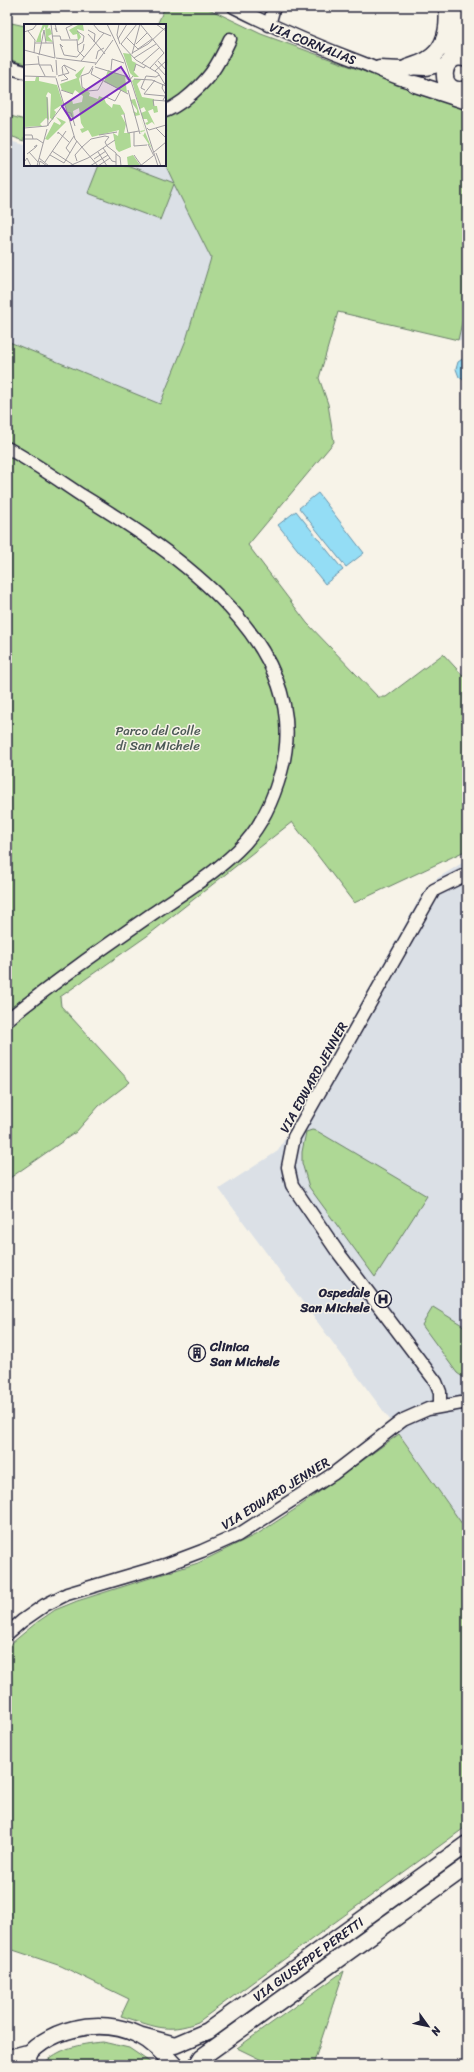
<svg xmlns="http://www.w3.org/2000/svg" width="474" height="2072" font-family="Sriracha,sans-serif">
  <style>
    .built { fill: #dbe0e6 }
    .green { fill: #aed895; stroke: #687d68 }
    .water { fill: #94ddf5; stroke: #6692ab }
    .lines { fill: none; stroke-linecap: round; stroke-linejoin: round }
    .street-casing { stroke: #22223b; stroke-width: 15 }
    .secondary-casing { stroke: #22223b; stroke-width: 19 }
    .highway-casing { stroke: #22223b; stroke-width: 24 }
    .street { stroke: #f7f3e8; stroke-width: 12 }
    .secondary { stroke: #f7f3e8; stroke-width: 16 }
    .highway { stroke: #f7f3e8; stroke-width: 21 }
    .labels { text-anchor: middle; stroke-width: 3; stroke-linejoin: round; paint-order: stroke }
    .street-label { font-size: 13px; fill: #22223b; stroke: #f7f3e8 }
    .park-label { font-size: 13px; fill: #4c5956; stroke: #f7f3e8 }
    .poi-label { font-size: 13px; font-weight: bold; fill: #22223b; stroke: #f7f3e8; text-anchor: end }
    .inset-road { fill: none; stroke: #a29fa3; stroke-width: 1 }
    .view { fill: #7b2cbf; fill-opacity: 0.15; stroke: #7b2cbf; stroke-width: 2 }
    .inset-edge { fill: none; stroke: #22223b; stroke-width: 2 }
  </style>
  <rect width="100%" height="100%" fill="#f7f3e8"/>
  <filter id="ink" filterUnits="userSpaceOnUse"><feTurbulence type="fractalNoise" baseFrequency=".025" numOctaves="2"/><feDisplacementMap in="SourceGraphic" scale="8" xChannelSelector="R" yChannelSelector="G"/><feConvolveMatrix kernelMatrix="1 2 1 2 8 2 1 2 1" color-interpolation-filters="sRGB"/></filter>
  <g filter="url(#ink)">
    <!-- built -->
    <path class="built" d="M7,140L25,145V165L165,164L211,258L186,340L160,405L7,341Z
      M467,301V343L458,340Z
      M467,860V1531L390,1420L219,1189L278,1151L425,889L436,879Z"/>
    <!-- green -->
    <path class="green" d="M165,7H205L261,34L467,109V301L458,340L338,312L319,378L328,404L334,442L248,545L307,623L378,697H386L443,654L467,680V850L354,903L292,822L147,936L60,997L61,1006L130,1082L99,1106L76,1132L7,1180V341L160,404L186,340L211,258L174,184L160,220L88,193L99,165H127L174,183L165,164V25H157Z
      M7,22L25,26V64L7,59Z
      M7,115L25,120V141L7,135Z
      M312,1130L317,1131L427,1196L375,1277L309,1187L302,1163V1152L306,1132Z
      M433,1307L467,1328V1380L457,1373L422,1325Z
      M399,1434L467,1531V1826L198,2022C166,2035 152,2025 121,2016L129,1999L61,1966L7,1948V1647L36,1623L55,1610L77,1601L198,1563L259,1533L297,1508Z
      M344,1971L313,2065H272L237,2048Z
      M103,2042L129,2048L154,2065H42C59,2048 79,2044 103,2042Z"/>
    <!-- water -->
    <path class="water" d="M467,356V382L459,377L456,369L458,362Z
      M318,493L364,553L346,567L299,508Z
      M296,511L343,570L325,584L278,525Z"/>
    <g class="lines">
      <!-- street casing -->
      <g class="street-casing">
        <path id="street" d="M234,7C277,29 320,47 365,64C384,72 403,82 423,84
          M269,25L274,7
          M7,67L25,72
          M379,67L426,69L447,64
          M165,111C172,109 178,104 184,100C209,80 217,67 230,39
          M7,448C33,462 57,479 81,495C173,551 317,645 281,772C274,797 263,823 245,843C219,871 184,892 152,914C103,948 54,982 7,1020
          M440,1405V1392L436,1382L337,1251L292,1185L288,1167L294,1137L434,890L467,874
          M7,1634L22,1621L45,1605L67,1594L165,1565L202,1551L238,1535L333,1474L403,1420L428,1409L467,1402"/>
      </g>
      <!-- secondary casing -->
      <g class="secondary-casing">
        <path id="secondary" d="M467,59C440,48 435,98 467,89
          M451,61C456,44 461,30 456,12
          M407,68C413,66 421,64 427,60C446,49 449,26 447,7
          M415,84L467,101
          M138,2035L175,2045L208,2031L467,1844
          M20,2065C44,2028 100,2016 139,2035C153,2042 163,2053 174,2065
          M197,2065L202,2057L216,2047L467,1866"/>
      </g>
      <!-- highway casing -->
      <g class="highway-casing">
        <path id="highway" d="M7,2061L26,2056"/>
      </g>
      <!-- street -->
      <use href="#street" class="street"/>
      <!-- secondary -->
      <use href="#secondary" class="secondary"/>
      <!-- highway -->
      <use href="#highway" class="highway"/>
    </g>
  </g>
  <!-- icons -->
  <defs>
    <g id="hospital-ring" transform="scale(0.9)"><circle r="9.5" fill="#f7f3e8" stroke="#22223b" stroke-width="1.5"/><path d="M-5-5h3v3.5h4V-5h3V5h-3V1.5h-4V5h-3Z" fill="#22223b"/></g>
    <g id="building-ring" transform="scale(0.9)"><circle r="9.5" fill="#f7f3e8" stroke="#22223b" stroke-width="1.5"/><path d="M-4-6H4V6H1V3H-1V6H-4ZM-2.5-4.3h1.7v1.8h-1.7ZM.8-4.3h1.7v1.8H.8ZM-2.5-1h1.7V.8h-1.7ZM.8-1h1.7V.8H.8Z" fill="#22223b"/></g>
  </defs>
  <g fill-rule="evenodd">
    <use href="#hospital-ring" x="383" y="1299"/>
    <use href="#building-ring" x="197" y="1353"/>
  </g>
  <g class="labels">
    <!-- street labels -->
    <g class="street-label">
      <text transform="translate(313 43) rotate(22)" y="5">VIA CORNALIAS</text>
      <text transform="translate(313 1077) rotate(-61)" y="5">VIA EDWARD JENNER</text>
      <text transform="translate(275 1493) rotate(-32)" y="5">VIA EDWARD JENNER</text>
      <text transform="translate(308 1959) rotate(-36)" y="5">VIA GIUSEPPE PERETTI</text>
    </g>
    <!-- park labels -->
    <g class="park-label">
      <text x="158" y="735">Parco del Colle<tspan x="158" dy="15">di San Michele</tspan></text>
    </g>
    <!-- poi labels -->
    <g class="poi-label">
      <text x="370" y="1297">Ospedale<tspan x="370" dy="15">San Michele</tspan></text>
      <text x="210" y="1351" text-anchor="start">Clinica<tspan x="210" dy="15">San Michele</tspan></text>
    </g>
  </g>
  <!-- overview -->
  <g transform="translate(24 24)">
    <rect width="142" height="142" fill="#f7f3e8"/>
    <path d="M19,0H25L23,5L26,4L28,10L24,12L29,18L22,17L21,2L17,9V18H12ZM54,1H59L60,7L53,5L57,13L54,17L53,10L49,11L45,6ZM99,29L107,30L108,37L112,39L110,48L115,53H110L106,49ZM61,42L55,55L57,63L66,69L65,72L74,75L75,72L80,74L82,79L88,84L89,80L96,81L101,90L97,91L102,100L100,109H106L107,123L95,128L92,125L89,109L94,112L95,106L68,113L64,106L58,109L56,105L60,104L57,99L55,84L49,87L50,94L43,91L41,79L48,76L49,80L58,78L59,72L51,66L49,70L38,66L36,60L53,54L51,51ZM84,46L101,52L103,69L80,58ZM12,53H15V57L33,61L39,80L30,86L32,88L29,96L26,94L27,70L24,68L22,72L24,75L25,96L22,94L16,100L18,102L0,103V57H11ZM110,55H118L113,60L118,73L130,75V82H133L134,88L130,89L129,85L124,87L131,101L128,98L123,101L121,99L124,98L123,95H119L117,89L122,87L120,83L116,85L108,57ZM111,75L121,107L117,108L119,112L121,108L128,125L116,107L121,106L116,91L111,92L109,87L113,89V86L106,76ZM32,93L42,98L24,116L21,115L30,98L36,101L37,99ZM109,131L116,141L104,142L103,133Z" fill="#aed895"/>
    <path class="inset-road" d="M27,0L31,34M31,0L33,8L31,4M69,0L75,7L87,12M83,0L100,35L134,142M95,0L93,11L96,20M132,0L142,7M20,6L22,19M64,6L71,10L70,18M4,7L11,16L10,29M53,7L60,12L59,18L54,21M0,8L9,5L13,0M64,10L81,30M29,12H36L37,16H53M102,13L114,25L128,15M46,15L42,4L50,0M53,15L54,27L60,33M94,15L103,0M11,19H29M97,20L112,36L134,49L142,62M97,20L113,0M112,20L123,9M124,20L142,3M39,23L36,20L40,31L53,33L59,26L60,20M0,26L31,34M108,29L124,20M108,30L116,0L140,29L126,44M15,31L20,6M14,32L15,40L21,52M32,34L72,39M110,34L132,20M72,35L74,27L80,24M32,36L33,51M57,37L80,9M134,37L142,46M118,39L135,24M131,40L142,52M0,41L15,40M15,41H27L29,48M40,41L52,47M71,41L89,16M69,42L65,49L57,52L58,63L64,67L74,66L79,57M71,43L101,52L105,57L109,52M69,44L67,50L104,70M87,46L88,35L100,39M110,47L112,40L120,44L122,41M131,47L142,37M0,52L32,53M34,52L45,49L40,41M122,52L132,53L135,51M32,54L40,81M110,55L128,56L142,62M131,56L120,70L141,72M37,57L44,55L39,50L38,43L40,41M37,66L49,70M104,66L116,110M121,66L117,64L122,52M23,73L24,102M82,73L91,77L97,66M139,76L142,71L138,64L139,60M41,81L51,115L74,142M130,82L129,76L142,77M43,88L47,89L51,102M100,90L104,109L115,107M23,102L39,81M0,104L23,102M123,104L125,106L142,101M132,104L142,114M110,108V122L123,121M34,110V108L45,118M0,111H8L9,115M75,111L93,108M0,115H13L19,119M124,120L130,132M83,122L92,129V142M58,123L67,115L81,112L85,113L81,118L83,122M79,124L88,137L92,138M28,127L51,142M5,128L14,138M74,128L83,142M130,128L142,118M46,129L42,124L50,112M132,129L137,142M3,130L12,123L13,121L10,123M92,130L96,133L97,142M26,131L40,139M110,131L117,141M15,134L25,142M70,135L82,127M1,137L3,134L7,142M53,137L51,131L58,123M21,138L42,107M40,139L53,117M13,142L23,105M15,142L16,137L23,142M45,142L64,134L91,116M66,142L84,131M74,142L86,134M116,142L129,132"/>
    <path class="view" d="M97,43L106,57L47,96L38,82Z"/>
    <rect width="142" height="142" class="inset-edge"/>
  </g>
  <!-- margin -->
  <rect width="474" height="2072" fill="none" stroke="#f7f3e8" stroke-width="24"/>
  <rect x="12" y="12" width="450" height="2048" fill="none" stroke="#22223b" stroke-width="1.5" filter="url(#ink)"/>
  <!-- north arrow -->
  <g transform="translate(428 2026) rotate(123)" stroke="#f7f3e8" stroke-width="3" paint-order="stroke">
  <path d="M0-3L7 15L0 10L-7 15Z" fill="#22223b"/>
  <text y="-6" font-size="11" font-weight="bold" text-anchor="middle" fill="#22223b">N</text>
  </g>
</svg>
